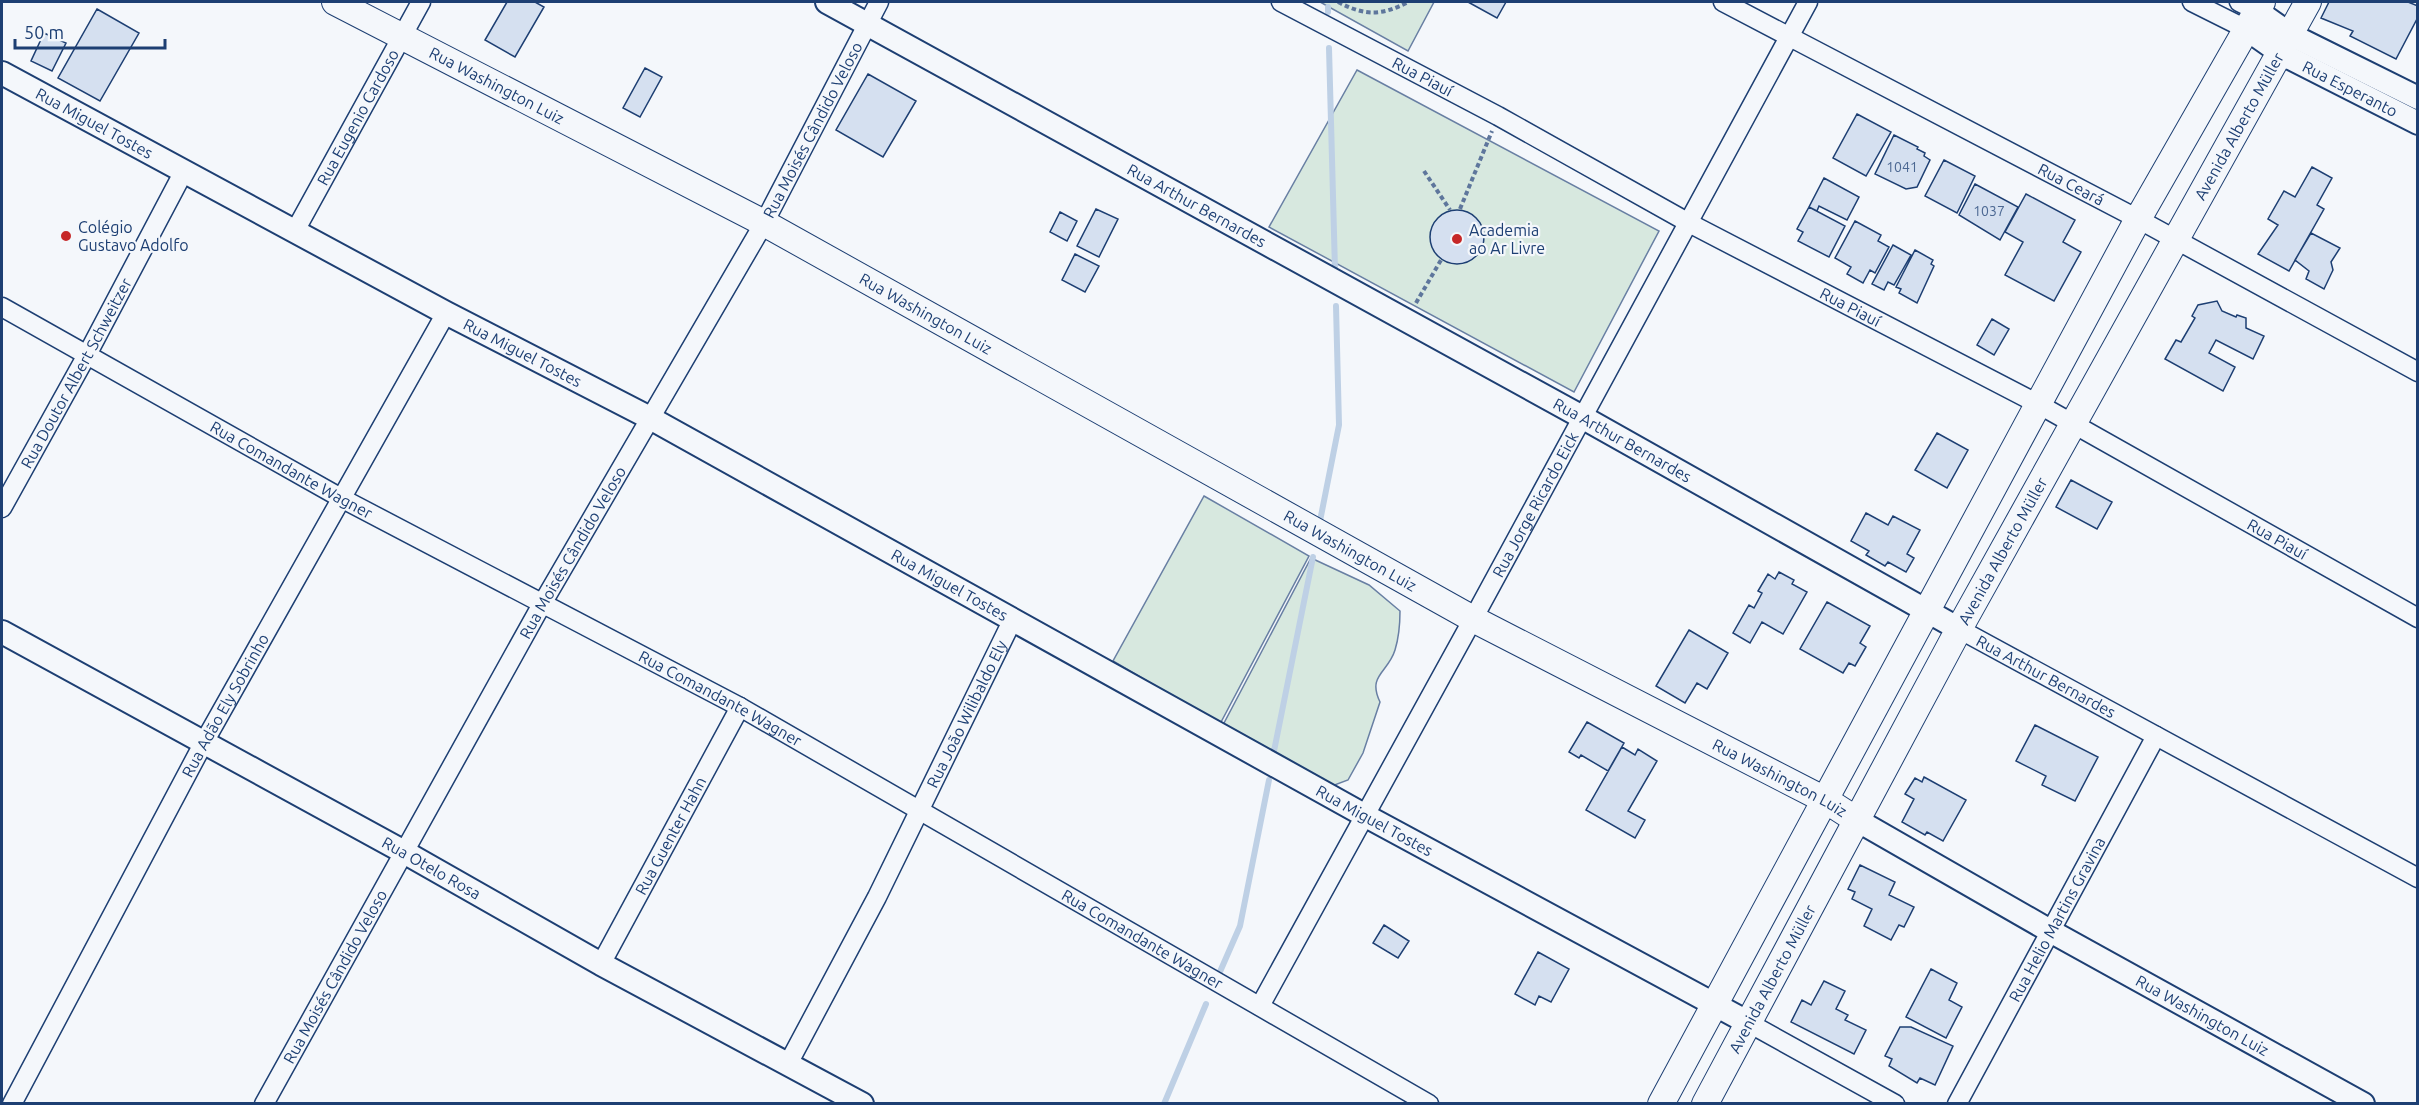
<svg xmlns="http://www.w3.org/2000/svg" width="2419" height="1105" font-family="Ubuntu,sans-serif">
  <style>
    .green { fill: #d7e8df; stroke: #687fa3; stroke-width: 1.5 }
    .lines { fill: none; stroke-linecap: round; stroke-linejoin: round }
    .stream { stroke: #bed0e5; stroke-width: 6 }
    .building { fill: #d5e0f0; stroke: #1d3f73; stroke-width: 1.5 }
    .minor-casing { stroke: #1d3f73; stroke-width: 21 }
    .tertiary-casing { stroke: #1d3f73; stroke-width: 26 }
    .secondary-casing { stroke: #1d3f73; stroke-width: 28 }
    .path { stroke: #5e769c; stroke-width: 4; stroke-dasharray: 4.5 3; stroke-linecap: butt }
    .minor { stroke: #f4f7fb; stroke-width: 18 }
    .tertiary { stroke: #f4f7fb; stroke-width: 22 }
    .secondary { stroke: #f4f7fb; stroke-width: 26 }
    .poi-dot { fill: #c62828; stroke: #f4f7fb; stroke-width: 2 }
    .labels { text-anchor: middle; stroke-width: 4.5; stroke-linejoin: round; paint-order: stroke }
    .number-label { font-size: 14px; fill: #4b6792 }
    .street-label { font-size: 16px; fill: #1d3f73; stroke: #f4f7fb }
    .poi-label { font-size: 16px; fill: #1d3f73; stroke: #f4f7fb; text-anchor: start }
  </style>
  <rect width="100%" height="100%" fill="#f4f7fb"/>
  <!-- green -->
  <path class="green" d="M1320,2H1434L1408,51Z
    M1357,70L1659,231L1574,392L1269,227Z
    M1204,496L1309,556L1220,724L1113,661Z
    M1311,558L1369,585L1400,611C1400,624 1399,637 1395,650C1388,673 1367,675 1380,702L1363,753L1348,780L1332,786L1223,725Z"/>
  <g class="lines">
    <!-- stream -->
    <path class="stream" d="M1328,7V12
      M1329,48L1335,270
      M1320,521L1339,425L1336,306
      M1273,756L1313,557
      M1219,974L1240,926L1269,780
      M1164,1104L1206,1004"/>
  </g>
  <!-- building -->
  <path class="building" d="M507,2H535L544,7L515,57L485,40Z
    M1468,2H1506L1497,18Z
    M2329,2H2408L2418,6V17L2396,59L2350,36L2353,31L2321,18Z
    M97,9L139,33L100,101L58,78Z
    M44,33L66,43L52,71L31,61Z
    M645,68L662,77L640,117L623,108Z
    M868,74L916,101L883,157L836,130Z
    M1857,114L1891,132L1866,176L1833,158Z
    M1894,135L1918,147L1917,149L1925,153L1924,156L1930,160L1917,187L1906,189L1875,174Z
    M1944,160L1975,176L1957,213L1925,196Z
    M2312,167L2332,178L2317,205L2324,209L2289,271L2258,254L2278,225L2268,219L2284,191L2295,197Z
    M1824,178L1859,197L1847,220L1819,206L1817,211L1809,207Z
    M1975,184L2018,207L2000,240L1959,215Z
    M2026,194L2075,220L2063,242L2081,252L2054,301L2005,275L2023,242L2005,232Z
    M1809,207L1845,226L1829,257L1798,241L1803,232L1797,229Z
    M1096,209L1118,219L1099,257L1077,246Z
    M1430 237a27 27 0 1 1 54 0a27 27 0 1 1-54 0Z
    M1060,212L1077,221L1067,241L1050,232Z
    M1855,221L1881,235L1878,241L1889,247L1875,273L1870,270L1863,283L1847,274L1851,267L1835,258Z
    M2311,233L2340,248L2331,262L2333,270L2324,289L2306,279L2309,271L2295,260Z
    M1893,245L1911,255L1894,285L1888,282L1884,290L1872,284Z
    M1915,250L1933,260L1931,264L1934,266L1917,303L1899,293L1901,289L1896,287Z
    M1075,254L1099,266L1085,292L1062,280Z
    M2217,301L2222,311L2236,317L2237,315L2246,318V328L2264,336L2253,359L2216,340L2209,353L2235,367L2223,391L2165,359L2176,340L2181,342L2195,318L2192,316L2198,305Z
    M1992,319L2009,329L1994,355L1977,345Z
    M1937,433L1968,450L1947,488L1915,470Z
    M2071,480L2112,502L2097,529L2056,507Z
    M1866,513L1888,525L1893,516L1920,530L1907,554L1914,558L1906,572L1888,562L1885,566L1866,555L1869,551L1851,541Z
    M1779,572L1794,580L1792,584L1807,592L1783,634L1762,622L1750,643L1733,633L1749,605L1754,608L1762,593L1758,591L1768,574L1775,579Z
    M1827,602L1870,626L1860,643L1866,647L1855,666L1849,663L1843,673L1800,649Z
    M1689,630L1728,653L1707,689L1697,683L1685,703L1656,686Z
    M1587,722L1624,743L1608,771L1581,755L1579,758L1569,752Z
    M2035,725L2098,757L2075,801L2042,785L2046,776L2016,761Z
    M1622,747L1635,755L1638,749L1657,761L1628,811L1645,820L1635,838L1586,810Z
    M1924,777L1966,800L1943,841L1927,832L1925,835L1902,822L1914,799L1905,794L1915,778L1922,782Z
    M1860,865L1895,882L1889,895L1914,907L1904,927L1899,925L1891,940L1864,926L1872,909L1852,899L1855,892L1848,889Z
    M1384,925L1409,941L1398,958L1373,943Z
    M1538,952L1569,969L1551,1002L1539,996L1535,1005L1515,994Z
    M1931,969L1957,983L1949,1000L1962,1007L1946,1038L1906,1017Z
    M1824,981L1845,991L1836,1009L1848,1015L1845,1020L1866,1030L1854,1054L1791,1022L1802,1000L1811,1005Z
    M1900,1027H1911L1953,1046L1935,1085L1920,1078L1917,1083L1889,1066L1892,1059L1885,1056Z"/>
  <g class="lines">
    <!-- minor casing -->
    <g class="minor-casing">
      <g id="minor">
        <path id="s1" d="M1281,2L1498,116L1689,223L2038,404L2418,618"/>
        <path id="s2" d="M1723,2L2138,219L2418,372"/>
        <path d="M2192,2L2248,30"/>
        <path d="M2239,2L2257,11"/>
        <path id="s3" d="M295,231L421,2"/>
        <path id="s4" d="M2,307L341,498L740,707L1429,1104"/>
        <path id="s5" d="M2,508L88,353L183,173"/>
        <path id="s6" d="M1959,629L2418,878"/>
        <path id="s7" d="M601,964L740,707"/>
        <path id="s8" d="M1260,1006L1473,619L1808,2"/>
        <path d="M1747,1022L1895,1104"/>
        <path id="s9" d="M788,1064L877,897L1013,619"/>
        <path id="s10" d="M12,1104L203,744L446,313"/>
        <path id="s11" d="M264,1104L542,604L764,223L879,2"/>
        <path id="s12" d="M1957,1104L2156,736"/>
      </g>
    </g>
    <!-- tertiary casing -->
    <g class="tertiary-casing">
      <g id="tertiary">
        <path id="s13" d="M827,2L1582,417L1959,629"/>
        <path d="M2257,11L2291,35L2418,98"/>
        <path id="s14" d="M2248,30L2282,54L2418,123"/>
        <path id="s15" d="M2,73L446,313L650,418L1364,815L1747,1022"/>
        <path id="s16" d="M2,632L404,852L601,964L862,1104"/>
        <path id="s17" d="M1855,819L2052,932L2363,1104"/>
      </g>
    </g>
    <!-- secondary casing -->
    <g class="secondary-casing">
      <g id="secondary">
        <path id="s18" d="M335,2L764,223L1473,619L1827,801L1855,819"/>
        <path d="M1661,1104L2138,219L2262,2"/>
        <path id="s19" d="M1705,1104L1959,629L2308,2"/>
      </g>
    </g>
    <!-- path -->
    <path class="path" d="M1338,2C1365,16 1381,16 1408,2
      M1424,171L1450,210
      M1460,209L1492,131
      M1416,303L1441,260"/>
    <!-- minor -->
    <use href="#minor" class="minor"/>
    <!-- tertiary -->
    <use href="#tertiary" class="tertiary"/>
    <!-- secondary -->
    <use href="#secondary" class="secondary"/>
  </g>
  <!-- markers -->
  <g class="poi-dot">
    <circle cx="66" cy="236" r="6"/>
    <circle cx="1457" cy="239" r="6"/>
  </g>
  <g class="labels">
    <!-- number labels -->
    <g class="number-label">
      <text x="1902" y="172">1041</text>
      <text x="1989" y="216">1037</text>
    </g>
    <!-- street labels -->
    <g class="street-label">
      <text dy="6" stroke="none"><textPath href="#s1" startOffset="160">Rua Piauí</textPath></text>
      <text dy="6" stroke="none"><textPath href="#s18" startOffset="182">Rua Washington Luiz</textPath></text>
      <text dy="6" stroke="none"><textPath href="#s14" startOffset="118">Rua Esperanto</textPath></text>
      <text dy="6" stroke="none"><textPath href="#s3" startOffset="130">Rua Eugenio Cardoso</textPath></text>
      <text dy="6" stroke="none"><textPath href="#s15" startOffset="105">Rua Miguel Tostes</textPath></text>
      <text dy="6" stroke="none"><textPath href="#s19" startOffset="1114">Avenida Alberto Müller</textPath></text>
      <text dy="6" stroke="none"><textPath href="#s11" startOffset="1118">Rua Moisés Cândido Veloso</textPath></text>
      <text dy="6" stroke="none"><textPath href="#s2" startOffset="393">Rua Ceará</textPath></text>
      <text dy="6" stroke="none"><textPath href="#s13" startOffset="422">Rua Arthur Bernardes</textPath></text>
      <text dy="6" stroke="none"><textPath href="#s1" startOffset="646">Rua Piauí</textPath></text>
      <text dy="6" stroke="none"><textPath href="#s18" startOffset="668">Rua Washington Luiz</textPath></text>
      <text dy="6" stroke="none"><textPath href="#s15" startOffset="591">Rua Miguel Tostes</textPath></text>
      <text dy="6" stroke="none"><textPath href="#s5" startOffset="154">Rua Doutor Albert Schweitzer</textPath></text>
      <text dy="6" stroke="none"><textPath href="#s13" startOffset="908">Rua Arthur Bernardes</textPath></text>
      <text dy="6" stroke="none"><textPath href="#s4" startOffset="332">Rua Comandante Wagner</textPath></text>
      <text dy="6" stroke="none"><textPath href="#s8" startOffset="572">Rua Jorge Ricardo Eick</textPath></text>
      <text dy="6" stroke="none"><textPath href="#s1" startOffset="1132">Rua Piauí</textPath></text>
      <text dy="6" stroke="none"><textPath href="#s18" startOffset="1154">Rua Washington Luiz</textPath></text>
      <text dy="6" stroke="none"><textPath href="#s19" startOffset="628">Avenida Alberto Müller</textPath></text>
      <text dy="6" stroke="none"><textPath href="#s11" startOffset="632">Rua Moisés Cândido Veloso</textPath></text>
      <text dy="6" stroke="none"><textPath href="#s15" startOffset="1077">Rua Miguel Tostes</textPath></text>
      <text dy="6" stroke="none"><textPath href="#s6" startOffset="99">Rua Arthur Bernardes</textPath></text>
      <text dy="6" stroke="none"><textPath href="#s4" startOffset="818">Rua Comandante Wagner</textPath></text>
      <text dy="6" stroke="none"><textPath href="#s10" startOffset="452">Rua Adão Ely Sobrinho</textPath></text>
      <text dy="6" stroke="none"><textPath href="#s9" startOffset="393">Rua João Wilibaldo Ely</textPath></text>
      <text dy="6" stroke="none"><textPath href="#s18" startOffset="1640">Rua Washington Luiz</textPath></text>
      <text dy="6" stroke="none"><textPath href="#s15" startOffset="1563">Rua Miguel Tostes</textPath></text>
      <text dy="6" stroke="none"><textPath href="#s7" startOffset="146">Rua Guenter Hahn</textPath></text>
      <text dy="6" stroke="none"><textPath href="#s16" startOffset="490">Rua Otelo Rosa</textPath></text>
      <text dy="6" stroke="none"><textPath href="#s12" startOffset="210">Rua Helio Martins Gravina</textPath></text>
      <text dy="6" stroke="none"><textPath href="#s4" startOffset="1304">Rua Comandante Wagner</textPath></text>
      <text dy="6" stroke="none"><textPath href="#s11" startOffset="146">Rua Moisés Cândido Veloso</textPath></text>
      <text dy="6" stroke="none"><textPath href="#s19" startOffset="142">Avenida Alberto Müller</textPath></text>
      <text dy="6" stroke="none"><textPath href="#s17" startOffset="399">Rua Washington Luiz</textPath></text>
    </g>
    <!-- poi labels -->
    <g class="poi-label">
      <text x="78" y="233">Colégio<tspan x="78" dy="18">Gustavo Adolfo</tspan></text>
      <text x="1469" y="236">Academia<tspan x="1469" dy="18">ao Ar Livre</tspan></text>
    </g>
  </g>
  <!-- border -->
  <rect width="2419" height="1105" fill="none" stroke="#1d3f73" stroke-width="6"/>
  <!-- scale -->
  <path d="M15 39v9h150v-9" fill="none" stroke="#1d3f73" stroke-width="3"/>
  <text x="24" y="39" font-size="18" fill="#1d3f73" stroke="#f4f7fb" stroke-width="4.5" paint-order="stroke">50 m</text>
</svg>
